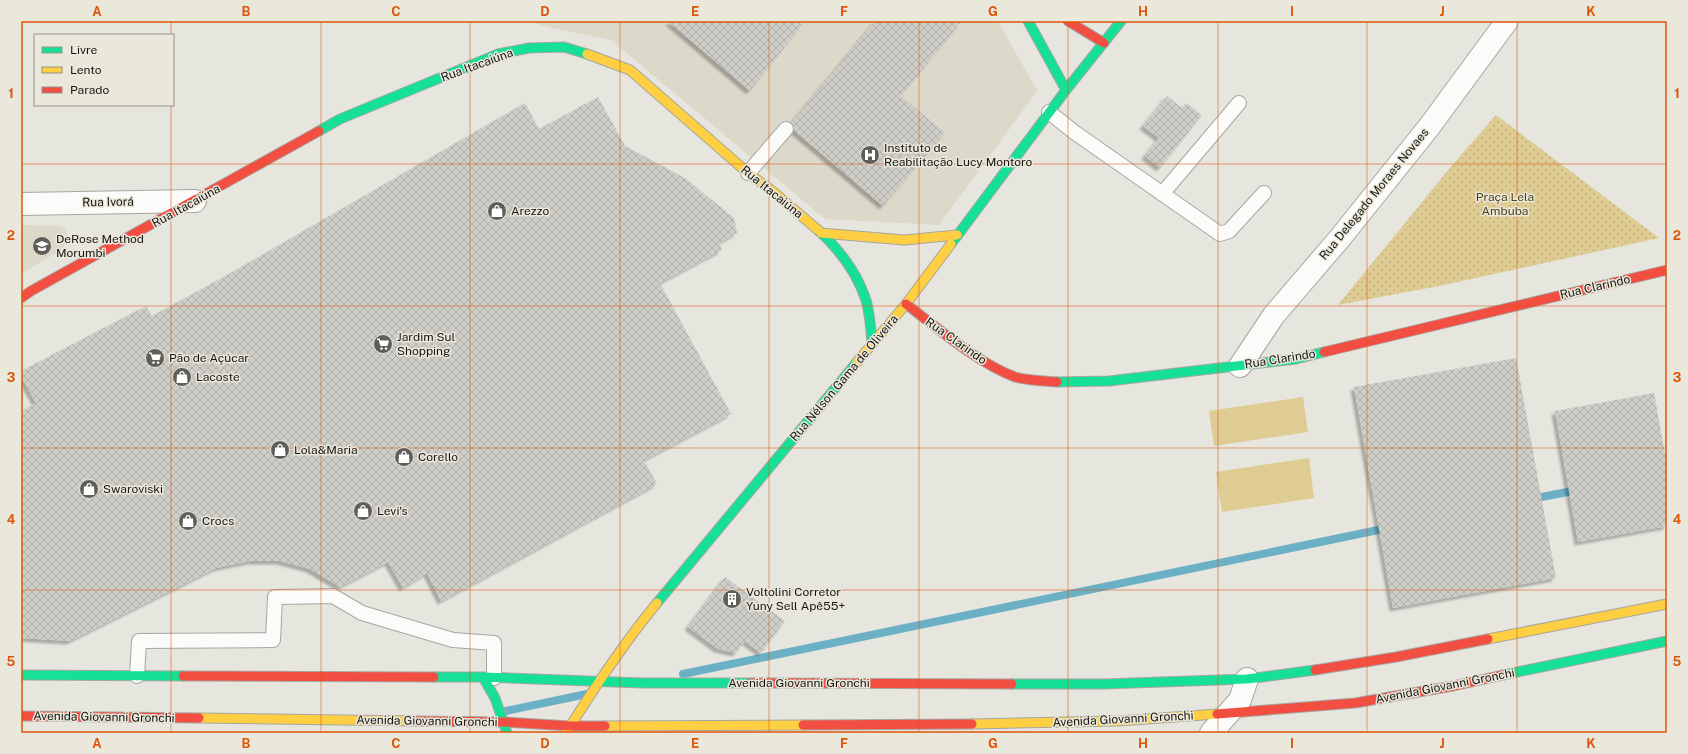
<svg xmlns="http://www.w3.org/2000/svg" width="1688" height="754" font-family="'Public Sans',sans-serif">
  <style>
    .built { fill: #dcd9cb }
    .grass { fill: url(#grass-dots) }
    .garden { fill: #decc93 }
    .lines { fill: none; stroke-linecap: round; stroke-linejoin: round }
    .stream { stroke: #6cb0c5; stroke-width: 8 }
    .building { fill: url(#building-cross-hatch); filter: url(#shadow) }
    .lane-casing { stroke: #a7a6a1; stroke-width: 16 }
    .street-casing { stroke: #a7a6a1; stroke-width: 24 }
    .fast-casing { stroke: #a7a6a1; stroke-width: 11 }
    .slow-casing { stroke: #a7a6a1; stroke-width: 11 }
    .jam-casing { stroke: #a7a6a1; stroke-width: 11 }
    .lane { stroke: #fbfbfa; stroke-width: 14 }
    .street { stroke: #fbfbfa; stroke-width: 22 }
    .fast { stroke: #16e098; stroke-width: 9 }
    .slow { stroke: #ffcf43; stroke-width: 9 }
    .jam { stroke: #f24e42; stroke-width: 9 }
    .grid { fill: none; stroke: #de560c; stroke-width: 1; stroke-opacity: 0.55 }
    .labels { text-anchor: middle; stroke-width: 3; stroke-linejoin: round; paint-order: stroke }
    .street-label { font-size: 12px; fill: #171511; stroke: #eae7db }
    .poi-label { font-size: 12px; fill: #171511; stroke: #eae7db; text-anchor: start }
    .park-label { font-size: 12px; fill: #504217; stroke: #eae7db }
    .neatline { fill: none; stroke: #de560c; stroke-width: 1.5 }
    .grid-label { font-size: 13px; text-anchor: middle; font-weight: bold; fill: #de560c }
  </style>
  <defs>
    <pattern id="grass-dots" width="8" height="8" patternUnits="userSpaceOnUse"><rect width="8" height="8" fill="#decc93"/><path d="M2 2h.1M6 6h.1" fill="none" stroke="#beae7e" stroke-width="1.8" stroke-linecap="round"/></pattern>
    <pattern id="building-cross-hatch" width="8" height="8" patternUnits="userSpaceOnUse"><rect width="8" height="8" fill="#cecdc7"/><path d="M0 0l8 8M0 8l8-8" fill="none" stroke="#b0afaa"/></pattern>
    <filter id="shadow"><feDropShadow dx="-3.5" dy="3.5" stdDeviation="1" flood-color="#0004"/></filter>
  </defs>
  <rect width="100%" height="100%" fill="#e6e5de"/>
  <!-- built -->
  <path class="built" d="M528,21H998L1037,91L939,225L825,219L611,40L548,27Z
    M21,225L62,226L68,234L67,242L61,250L21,274Z"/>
  <!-- grass -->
  <path class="grass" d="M1496,115L1659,238L1444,285L1338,305L1454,163Z"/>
  <!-- garden -->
  <path class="garden" d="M1303,397L1308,432L1214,446L1209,411Z
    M1309,458L1314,498L1222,512L1216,472Z"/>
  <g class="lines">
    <!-- stream -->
    <path class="stream" d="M1531,499L1578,490
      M683,674L1388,528
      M501,712L587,694"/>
  </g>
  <!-- building -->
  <path class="building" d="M668,21H798L802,25L750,91Z
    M875,21H958L960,23L901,96L945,133L883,206L789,126Z
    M1167,96L1182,108L1186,103L1202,115L1160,168L1145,156L1159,138L1143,126Z
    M598,97L625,146L685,178L734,218L737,233L719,243L722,250L660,283L731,414L644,460L657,484L441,601L427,573L403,588L388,562L340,587L310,569L280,561H251L216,568L70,641L21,638V411L36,403L21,376V371L146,306L152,316L229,274L525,103L539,129Z
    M1516,358L1556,578L1393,608L1354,387Z
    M1654,393L1667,465V526L1578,542L1555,411Z
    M725,577L785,621L761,653L745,641L736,653L718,649L688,627Z"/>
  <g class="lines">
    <!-- lane casing -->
    <g class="lane-casing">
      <path id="lane" d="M1049,112L1074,132L1220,234L1229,231L1264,193
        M748,173L786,129
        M1162,194L1239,103
        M137,676L139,641L273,640L275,597L333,596L362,613L453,640L494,643V678"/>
    </g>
    <!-- street casing -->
    <g class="street-casing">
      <path id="street" d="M21,204L195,201
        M1240,366L1274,315L1340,238L1429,127L1507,21
        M1211,733L1240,700L1247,679"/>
    </g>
    <!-- fast casing -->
    <g class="fast-casing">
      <path id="fast" d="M1028,21L1066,90
        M319,131L340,119L498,54L529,48L564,47L587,54
        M818,230C839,249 857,273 866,300C870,314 871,329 872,343
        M951,244L1066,90L1121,21
        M1057,382L1109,381L1296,359L1324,352
        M657,603L857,362
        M21,675L183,676
        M1503,675L1667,641
        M434,677H483L642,683H751
        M483,677L495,698L507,733
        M1012,684H1104L1247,679L1315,670"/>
    </g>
    <!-- slow casing -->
    <g class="slow-casing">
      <path id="slow" d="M587,54L630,70L748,173L771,190L818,230
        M821,233L904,240L957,235
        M857,362L906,304L951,244
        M1488,639L1667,604
        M199,718L414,721
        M972,724L1118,721L1217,714
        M605,726L803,725
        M566,733C594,688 623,644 657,603"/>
    </g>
    <!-- jam casing -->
    <g class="jam-casing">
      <path id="jam" d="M1068,21L1104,43
        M21,298L31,291L319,131
        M906,304C939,329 976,362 1015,377C1026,380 1045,381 1057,382
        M1324,352L1667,270
        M1315,670L1396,657L1488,639
        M183,676L434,677
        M751,683L1012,684
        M1217,714L1355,703L1453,686L1503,675
        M21,716L199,718
        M414,721L504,722L570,726H605
        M803,725L972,724"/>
    </g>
    <!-- lane -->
    <use href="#lane" class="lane"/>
    <!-- street -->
    <use href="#street" class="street"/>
    <!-- fast -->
    <use href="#fast" class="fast"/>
    <!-- slow -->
    <use href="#slow" class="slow"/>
    <!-- jam -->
    <use href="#jam" class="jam"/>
  </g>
  <!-- grid -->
  <path class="grid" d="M171,21V35M321,21V733M470,21V733M620,21V733M769,21V733M919,21V733M1068,21V733M1218,21V733M1367,21V733M1517,21V733M171,105V733M21,164H1667M21,306H1667M21,448H1667M21,590H1667"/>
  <!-- icons -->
  <defs>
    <g id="hospital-disc" transform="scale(1)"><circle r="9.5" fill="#5f5e59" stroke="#eae7db"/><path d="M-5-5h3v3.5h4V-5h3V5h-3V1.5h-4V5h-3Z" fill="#fff"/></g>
    <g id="shop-disc" transform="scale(1)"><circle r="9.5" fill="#5f5e59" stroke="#eae7db"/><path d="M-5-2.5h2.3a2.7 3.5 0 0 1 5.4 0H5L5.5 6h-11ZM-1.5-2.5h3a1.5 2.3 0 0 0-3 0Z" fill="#fff"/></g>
    <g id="university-disc" transform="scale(1)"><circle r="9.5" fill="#5f5e59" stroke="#eae7db"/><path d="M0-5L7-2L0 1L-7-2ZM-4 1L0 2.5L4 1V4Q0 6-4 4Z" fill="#fff"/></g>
    <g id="supermarket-disc" transform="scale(1)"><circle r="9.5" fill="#5f5e59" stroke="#eae7db"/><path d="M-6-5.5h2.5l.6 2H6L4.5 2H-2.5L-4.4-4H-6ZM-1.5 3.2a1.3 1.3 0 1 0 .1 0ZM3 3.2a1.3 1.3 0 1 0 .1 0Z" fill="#fff"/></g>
    <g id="building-disc" transform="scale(1)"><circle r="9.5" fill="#5f5e59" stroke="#eae7db"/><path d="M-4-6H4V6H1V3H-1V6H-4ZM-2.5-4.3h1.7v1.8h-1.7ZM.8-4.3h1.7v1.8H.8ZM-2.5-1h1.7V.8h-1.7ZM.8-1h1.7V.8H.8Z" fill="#fff"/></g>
  </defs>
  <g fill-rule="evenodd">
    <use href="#hospital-disc" x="870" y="155"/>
    <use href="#shop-disc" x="497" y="211"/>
    <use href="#university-disc" x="42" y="246"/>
    <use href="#supermarket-disc" x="383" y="344"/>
    <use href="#supermarket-disc" x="155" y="358"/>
    <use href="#shop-disc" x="182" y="377"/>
    <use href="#shop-disc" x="280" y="450"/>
    <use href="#shop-disc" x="404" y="457"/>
    <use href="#shop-disc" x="89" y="489"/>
    <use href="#shop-disc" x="363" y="511"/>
    <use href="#shop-disc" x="188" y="521"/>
    <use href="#building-disc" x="732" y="599"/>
  </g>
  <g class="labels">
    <!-- street labels -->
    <g class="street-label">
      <text transform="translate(477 65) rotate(-20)" y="4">Rua Itacaiúna</text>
      <text transform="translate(772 192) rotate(39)" y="4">Rua Itacaiúna</text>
      <text transform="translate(1374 194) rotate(-51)" y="4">Rua Delegado Moraes Novaes</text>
      <text transform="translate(108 202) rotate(-1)" y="4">Rua Ivorá</text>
      <text transform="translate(186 206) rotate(-29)" y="4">Rua Itacaiúna</text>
      <text transform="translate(1595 287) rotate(-13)" y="4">Rua Clarindo</text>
      <text transform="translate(956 341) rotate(35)" y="4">Rua Clarindo</text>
      <text transform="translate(1280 359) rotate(-9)" y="4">Rua Clarindo</text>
      <text transform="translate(844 378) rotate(-50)" y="4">Rua Nélson Gama de Oliveira</text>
      <text x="799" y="687">Avenida Giovanni Gronchi</text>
      <text transform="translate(1445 686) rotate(-11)" y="4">Avenida Giovanni Gronchi</text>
      <text transform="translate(104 717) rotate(1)" y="4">Avenida Giovanni Gronchi</text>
      <text transform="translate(1123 719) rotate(-3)" y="4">Avenida Giovanni Gronchi</text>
      <text transform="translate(427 721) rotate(1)" y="4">Avenida Giovanni Gronchi</text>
    </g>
    <!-- poi labels -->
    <g class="poi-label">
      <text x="884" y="152">Instituto de<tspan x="884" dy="14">Reabilitação Lucy Montoro</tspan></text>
      <text x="511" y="215">Arezzo</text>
      <text x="56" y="243">DeRose Method<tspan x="56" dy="14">Morumbi</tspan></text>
      <text x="397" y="341">Jardim Sul<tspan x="397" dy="14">Shopping</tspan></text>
      <text x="169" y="362">Pão de Açúcar</text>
      <text x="196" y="381">Lacoste</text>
      <text x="294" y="454">Lola&amp;Maria</text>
      <text x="418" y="461">Corello</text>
      <text x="103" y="493">Swaroviski</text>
      <text x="377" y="515">Levi's</text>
      <text x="202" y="525">Crocs</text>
      <text x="746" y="596">Voltolini Corretor<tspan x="746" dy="14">Yuny Sell Apê55+</tspan></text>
    </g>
    <!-- park labels -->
    <g class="park-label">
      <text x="1505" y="201">Praça Lela<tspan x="1505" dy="14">Ambuba</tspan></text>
    </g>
  </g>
  <!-- border -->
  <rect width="1688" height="754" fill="none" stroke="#eae7db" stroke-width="44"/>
  <!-- legend -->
  <rect x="34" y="34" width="140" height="72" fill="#eae7db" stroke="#96938a"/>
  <rect x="42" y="47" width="20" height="6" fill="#16e098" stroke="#96938a"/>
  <text x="70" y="54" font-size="12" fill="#171511">Livre</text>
  <rect x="42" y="67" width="20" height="6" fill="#ffcf43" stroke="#96938a"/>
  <text x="70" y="74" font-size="12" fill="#171511">Lento</text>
  <rect x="42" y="87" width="20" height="6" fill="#f24e42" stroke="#96938a"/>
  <text x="70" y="94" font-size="12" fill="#171511">Parado</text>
  <rect x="22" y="22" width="1644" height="710" class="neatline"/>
  <g class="grid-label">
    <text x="97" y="16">A</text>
    <text x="246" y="16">B</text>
    <text x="396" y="16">C</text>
    <text x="545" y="16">D</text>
    <text x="695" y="16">E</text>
    <text x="844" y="16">F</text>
    <text x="993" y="16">G</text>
    <text x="1143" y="16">H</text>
    <text x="1292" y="16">I</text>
    <text x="1442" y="16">J</text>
    <text x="1591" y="16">K</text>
    <text x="11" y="98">1</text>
    <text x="1677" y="98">1</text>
    <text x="11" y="240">2</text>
    <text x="1677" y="240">2</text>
    <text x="11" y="382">3</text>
    <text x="1677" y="382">3</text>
    <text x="11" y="524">4</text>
    <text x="1677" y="524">4</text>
    <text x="11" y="666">5</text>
    <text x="1677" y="666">5</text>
    <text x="97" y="748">A</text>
    <text x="246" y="748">B</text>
    <text x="396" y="748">C</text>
    <text x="545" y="748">D</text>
    <text x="695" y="748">E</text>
    <text x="844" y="748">F</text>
    <text x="993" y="748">G</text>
    <text x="1143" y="748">H</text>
    <text x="1292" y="748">I</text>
    <text x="1442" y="748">J</text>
    <text x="1591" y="748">K</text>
  </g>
</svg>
